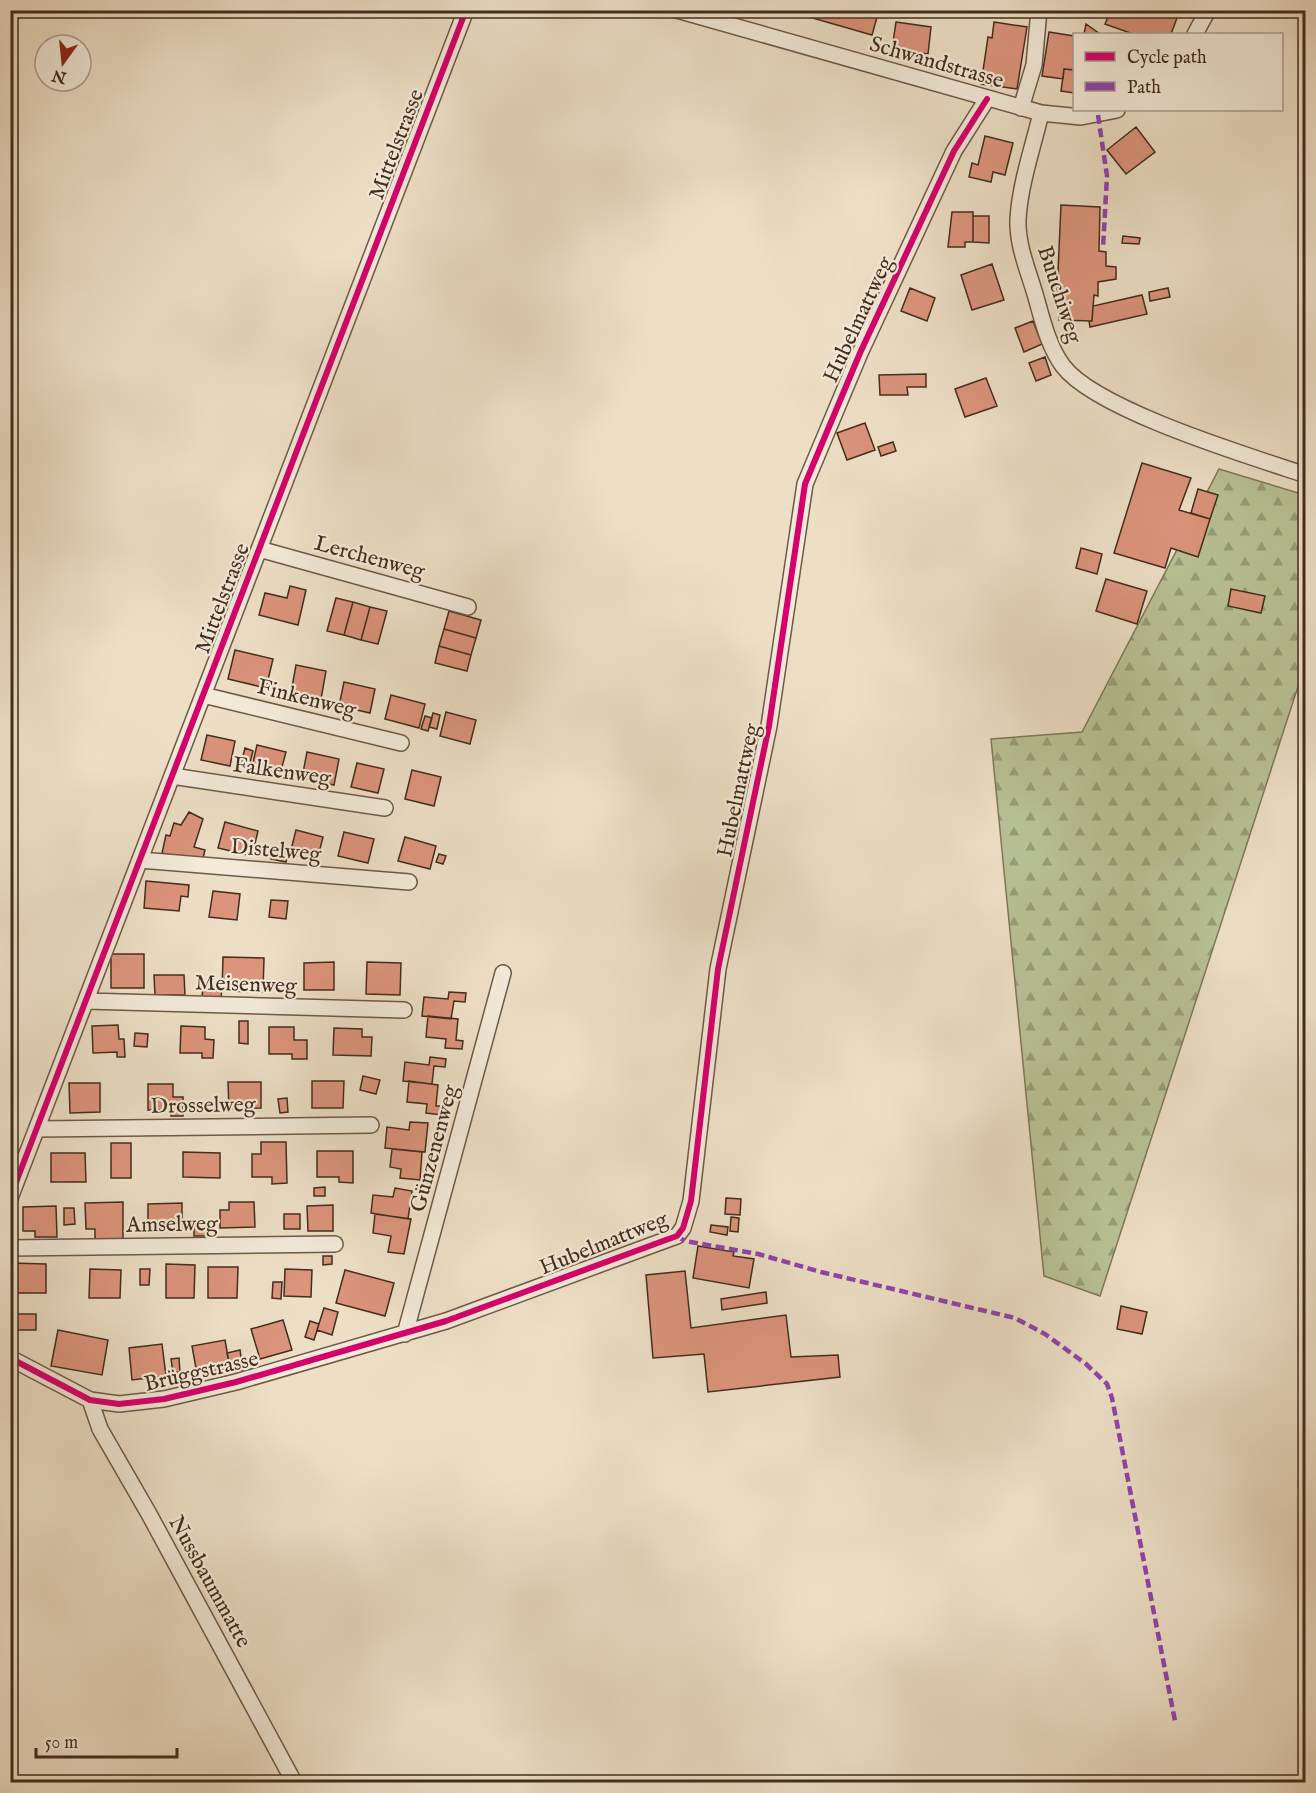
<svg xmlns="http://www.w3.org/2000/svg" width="1316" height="1793" font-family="'IM FELL English',serif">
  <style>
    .forest { fill: url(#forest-firs); stroke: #7e7859; stroke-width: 1.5 }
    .building { fill: #dc947c; stroke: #432d1c; stroke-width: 1.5 }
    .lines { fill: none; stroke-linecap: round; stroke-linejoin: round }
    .street-casing { stroke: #6e5a46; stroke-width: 18 }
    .street { stroke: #f3eada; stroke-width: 15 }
    .quiet { stroke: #8e44ad; stroke-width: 4.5; stroke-dasharray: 9 4.5; stroke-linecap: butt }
    .cycleway-casing { stroke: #f3eada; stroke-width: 10 }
    .cycleway { stroke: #d6006c; stroke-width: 6 }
    .labels { text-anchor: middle; stroke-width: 4.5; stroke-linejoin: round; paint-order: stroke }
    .street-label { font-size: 22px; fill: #432d1c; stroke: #f3eada }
  </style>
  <defs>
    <pattern id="forest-firs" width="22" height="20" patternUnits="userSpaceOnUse" patternTransform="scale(1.5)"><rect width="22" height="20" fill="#b8c296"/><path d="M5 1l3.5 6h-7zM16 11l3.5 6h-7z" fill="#979e7a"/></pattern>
  </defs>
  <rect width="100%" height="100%" fill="#eddfc6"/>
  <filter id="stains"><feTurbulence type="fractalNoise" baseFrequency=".00333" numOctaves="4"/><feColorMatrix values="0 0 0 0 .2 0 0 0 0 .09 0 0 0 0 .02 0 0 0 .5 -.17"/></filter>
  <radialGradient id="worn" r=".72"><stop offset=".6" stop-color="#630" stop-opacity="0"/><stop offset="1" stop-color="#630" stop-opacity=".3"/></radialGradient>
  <!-- forest -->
  <path class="forest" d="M1219,469L1305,495V665L1100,1296L1044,1276L991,739L1082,732Z"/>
  <!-- building -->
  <path class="building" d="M811,10H879L872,35L809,17Z
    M1111,10H1180L1171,34H1133L1105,24Z
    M896,22L931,27L928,54L892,49Z
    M994,22L1027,27L1017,89L981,84L988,37L992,38Z
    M1086,24L1100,34H1084Z
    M1049,32L1074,36V70L1064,69L1063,79L1042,76Z
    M1064,69L1074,70V93L1061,91Z
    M1136,127L1155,152L1126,174L1107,150Z
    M985,136L1013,143L1005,175L993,172L991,182L969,177L972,163L978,165Z
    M1061,205L1100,207L1099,251L1106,252V266L1116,267V279L1098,282V296L1094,295L1092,321L1059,320L1060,294H1057Z
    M952,212H973V242H965V247H948Z
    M973,216H989V243L973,242Z
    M1123,236L1140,238L1139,244L1122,243Z
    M992,264L1004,300L972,310L961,275Z
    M910,288L935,298L927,321L901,311Z
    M1168,288L1170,297L1150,301L1149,292Z
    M1142,295L1147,314L1090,327L1089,321H1092L1093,306Z
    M1033,321L1042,344L1024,352L1015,328Z
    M1045,357L1051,375L1036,381L1029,363Z
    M926,374V387H907L908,395H880L879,375Z
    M986,378L997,406L965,417L955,389Z
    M865,423L875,450L847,460L837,433Z
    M893,442L896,451L881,456L878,447Z
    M1142,463L1191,478L1179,510L1210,519L1198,557L1171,548L1165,568L1114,553Z
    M1198,489L1218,495L1210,519L1191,513Z
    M1081,548L1102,554L1097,574L1076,568Z
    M1106,579L1147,591L1137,624L1096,611Z
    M290,586L306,590L298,625L259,615L265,593L287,598Z
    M1231,589L1265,596L1261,613L1228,606Z
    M336,598L353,602L344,635L327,631Z
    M353,602L370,607L361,640L344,635Z
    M370,607L387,611L378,644L361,640Z
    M449,611L481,620L476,638L444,629Z
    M444,629L476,638L471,655L439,646Z
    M439,646L471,655L467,671L435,663Z
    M235,650L273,659L266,688L228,679Z
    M296,665L326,671L321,699L291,693Z
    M344,682L375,689L370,713L339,706Z
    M391,695L425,704L419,728L385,719Z
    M446,712L476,720L470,744L440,736Z
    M433,713L440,715L437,729L429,727Z
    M425,716L432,718L428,731L421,729Z
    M207,735L235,741L230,766L201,760Z
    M257,745L286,752L279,778L251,771Z
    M245,748L253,751L249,767L241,764Z
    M307,752L339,759L334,785L302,778Z
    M357,763L384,769L378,793L351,787Z
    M412,770L441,777L434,806L405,799Z
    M189,812L203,819L194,847L205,850L202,862L162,853L166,835L170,836L174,823L181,825Z
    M225,822L258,831L252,856L218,848Z
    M296,830L323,837L317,861L290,854Z
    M344,832L374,839L368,863L338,856Z
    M405,837L436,846L430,869L398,861Z
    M275,846L289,850L286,862L271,859Z
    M439,854L446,856L443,864L436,862Z
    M146,881L189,885L188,897L181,896L179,911L144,908Z
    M213,891L240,894L237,920L209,917Z
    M271,900L288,901L286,919L269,917Z
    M111,954H144V988H111Z
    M223,957L264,958L263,992L222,991Z
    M334,962V990H304V963Z
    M367,962L401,963L400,995L366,994Z
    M154,975H184L185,995H155Z
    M203,983L222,984L221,1000L202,999Z
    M449,992L466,993L465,1002L454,1001L451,1019L422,1016L424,997L448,999Z
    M428,1016L458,1019L456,1040L463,1041L462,1049L445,1048L446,1039L426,1037Z
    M239,1021H248V1044L239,1043Z
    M118,1025L119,1039H124L125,1057H117V1052L93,1053L92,1026Z
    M181,1026L205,1027V1039L214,1040L213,1058H202V1053H180Z
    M269,1027H294V1040H307V1059H292V1054H269Z
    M334,1028L362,1029V1037H372L371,1056L333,1055Z
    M135,1033L148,1034L147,1047L134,1046Z
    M430,1057L446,1059L445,1067L434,1066L432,1084L403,1081L405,1062L429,1065Z
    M363,1076L380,1080L376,1094L360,1090Z
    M312,1081H344L343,1108H312Z
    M409,1081L438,1085L436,1106H443L442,1115L426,1113L427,1104L407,1102Z
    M228,1082H261V1108L229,1109Z
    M69,1083H100V1112L70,1113Z
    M148,1084H173V1097H183V1116H171V1110H148Z
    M287,1098L288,1112L280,1113L278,1099Z
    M410,1122L428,1123L425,1152L385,1148L387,1127L409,1130Z
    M261,1142H286L287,1183L272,1184V1177H252V1154H261Z
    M111,1143H131V1178H111Z
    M392,1149L422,1152L420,1180L400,1178L401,1169L390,1167Z
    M317,1151H353V1183L339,1182V1177H317Z
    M183,1152L220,1153V1178L183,1177Z
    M51,1153H85L86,1182H51Z
    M325,1187V1196H314V1188Z
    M395,1188L412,1191L408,1219L371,1213L373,1195L393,1197Z
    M726,1198L741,1199L740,1215L725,1214Z
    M123,1202V1239H95V1229H86L85,1203Z
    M229,1202H254L255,1227L220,1228V1210H229Z
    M182,1203V1229H148V1204Z
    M333,1205V1231H308L307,1206Z
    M56,1206L57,1237H35V1231H23V1207Z
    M64,1208H74L75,1224L64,1225Z
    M284,1214H300V1229H284Z
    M375,1214L411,1219L404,1254L388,1252L391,1236L373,1233Z
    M731,1217L739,1218L738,1232L730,1231Z
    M711,1225L728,1227L727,1235L710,1232Z
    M194,1226H210V1236H194Z
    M698,1246L734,1252L733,1256L754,1259L749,1288L693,1278Z
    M323,1256H332V1264L323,1265Z
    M10,1263L46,1264V1293H16V1308H10Z
    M166,1264L195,1265L194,1298H166Z
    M208,1267H238L237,1298H208Z
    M90,1269L121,1270L120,1298H89Z
    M140,1269H150L149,1285H140Z
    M285,1269L312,1270L311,1297L284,1296Z
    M345,1270L394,1283L385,1316L336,1303Z
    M685,1271L691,1328L786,1315L791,1357L838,1355L840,1377L708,1392L704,1354L653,1358L646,1275Z
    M273,1282H282L281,1299L272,1298Z
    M766,1292L767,1303L722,1310L721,1299Z
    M1121,1306L1147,1312L1142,1334L1117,1329Z
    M324,1308L338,1312L332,1335L317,1330Z
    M11,1314H36V1330H11Z
    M283,1320L292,1350L260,1359L251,1329Z
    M310,1321L319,1324L314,1340L305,1337Z
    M58,1330L108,1340L102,1375L51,1366Z
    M225,1340L230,1368L197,1374L192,1346Z
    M162,1344L166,1376L132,1380L129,1348Z
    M240,1350L243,1370L231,1372L227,1353Z
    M179,1358L180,1372L173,1373L171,1359Z"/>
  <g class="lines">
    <!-- street casing -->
    <g class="street-casing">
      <path id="street" d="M677,10L1041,113L1081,117L1117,110
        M1195,34L1208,10
        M1021,108L1034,65L1039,10
        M1041,113C1033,147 1020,184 1018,219C1017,245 1028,270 1035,294C1042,318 1048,346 1063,366C1096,410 1249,456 1306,475
        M259,549L468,607
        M203,695L401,743
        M172,776L385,808
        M140,860L409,882
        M86,1001L404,1010
        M37,1129L371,1125
        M10,1198L466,10
        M10,1248L335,1244
        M405,1334L503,973
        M10,1358L90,1400L119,1404L164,1399L236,1382L446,1321L663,1241L677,1236L683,1228L691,1201L718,969L769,726L805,484L860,353L954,151L987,99
        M90,1400L100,1429L149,1514L294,1782"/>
    </g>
    <!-- street -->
    <use href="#street" class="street"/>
    <!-- quiet -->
    <path class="quiet" d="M1098,115L1107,176L1103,248
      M677,1236L685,1241L758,1254L821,1272L1015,1318L1045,1334L1086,1364L1107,1384L1112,1398L1175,1721"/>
    <!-- cycleway casing -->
    <g class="cycleway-casing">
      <path id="cycleway" d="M10,1198L466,10
        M10,1358L90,1400L119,1404L164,1399L236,1382L446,1321L663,1241L677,1236L683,1228L691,1201L718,969L769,726L805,484L860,353L954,151L987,99"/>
    </g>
    <!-- cycleway -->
    <use href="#cycleway" class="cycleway"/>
  </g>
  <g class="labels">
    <!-- street labels -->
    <g class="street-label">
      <text transform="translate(937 61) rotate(16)" y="8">Schwandstrasse</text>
      <text transform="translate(395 144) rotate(-69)" y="8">Mittelstrasse</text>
      <text transform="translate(1061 294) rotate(72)" y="8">Buuchiweg</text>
      <text transform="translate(857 319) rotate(-65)" y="8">Hubelmattweg</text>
      <text transform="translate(370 556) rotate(15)" y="8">Lerchenweg</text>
      <text transform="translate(221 598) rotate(-69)" y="8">Mittelstrasse</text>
      <text transform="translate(307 697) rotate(14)" y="8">Finkenweg</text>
      <text transform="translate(282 770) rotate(8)" y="8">Falkenweg</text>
      <text transform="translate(737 790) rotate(-78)" y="8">Hubelmattweg</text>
      <text transform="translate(276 849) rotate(5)" y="8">Distelweg</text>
      <text transform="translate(246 983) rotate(2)" y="8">Meisenweg</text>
      <text transform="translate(203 1104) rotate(-1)" y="8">Drosselweg</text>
      <text transform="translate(433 1148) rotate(-75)" y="8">Günzenenweg</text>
      <text transform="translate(172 1223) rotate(-1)" y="8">Amselweg</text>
      <text transform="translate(603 1242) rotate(-22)" y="8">Hubelmattweg</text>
      <text transform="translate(201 1370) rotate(-13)" y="8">Brüggstrasse</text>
      <text transform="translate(211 1581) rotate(61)" y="8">Nussbaummatte</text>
    </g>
  </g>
  <!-- margin -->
  <rect width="1316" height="1793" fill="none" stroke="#eddfc6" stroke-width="36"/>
  <rect x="12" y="12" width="1292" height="1769" fill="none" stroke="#432d1c" stroke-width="3"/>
  <rect x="18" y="18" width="1280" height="1757" fill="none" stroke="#432d1c" stroke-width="1.5"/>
  <!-- legend -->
  <rect x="1073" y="33" width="210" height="78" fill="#f3eada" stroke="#ad9e8e" stroke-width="1.5"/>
  <rect x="1085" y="52" width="30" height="9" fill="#d6006c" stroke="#ad9e8e" stroke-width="1.5"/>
  <text x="1127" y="63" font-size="18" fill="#432d1c">Cycle path</text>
  <rect x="1085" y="82" width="30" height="9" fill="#8e44ad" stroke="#ad9e8e" stroke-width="1.5"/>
  <text x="1127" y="93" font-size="18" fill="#432d1c">Path</text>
  <!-- north arrow -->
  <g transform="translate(63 63) rotate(195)"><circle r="28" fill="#f3eada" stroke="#ad9e8e" stroke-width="1.5"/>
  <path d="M0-4.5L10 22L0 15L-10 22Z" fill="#8f2418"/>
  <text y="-9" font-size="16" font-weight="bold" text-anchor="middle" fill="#432d1c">N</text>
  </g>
  <!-- scale -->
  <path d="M36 1748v9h141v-9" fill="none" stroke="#432d1c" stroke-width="3"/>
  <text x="45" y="1748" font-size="18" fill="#432d1c" stroke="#f3eada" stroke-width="4.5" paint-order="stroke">50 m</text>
  <rect width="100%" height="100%" filter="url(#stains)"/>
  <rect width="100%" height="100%" fill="url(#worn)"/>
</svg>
